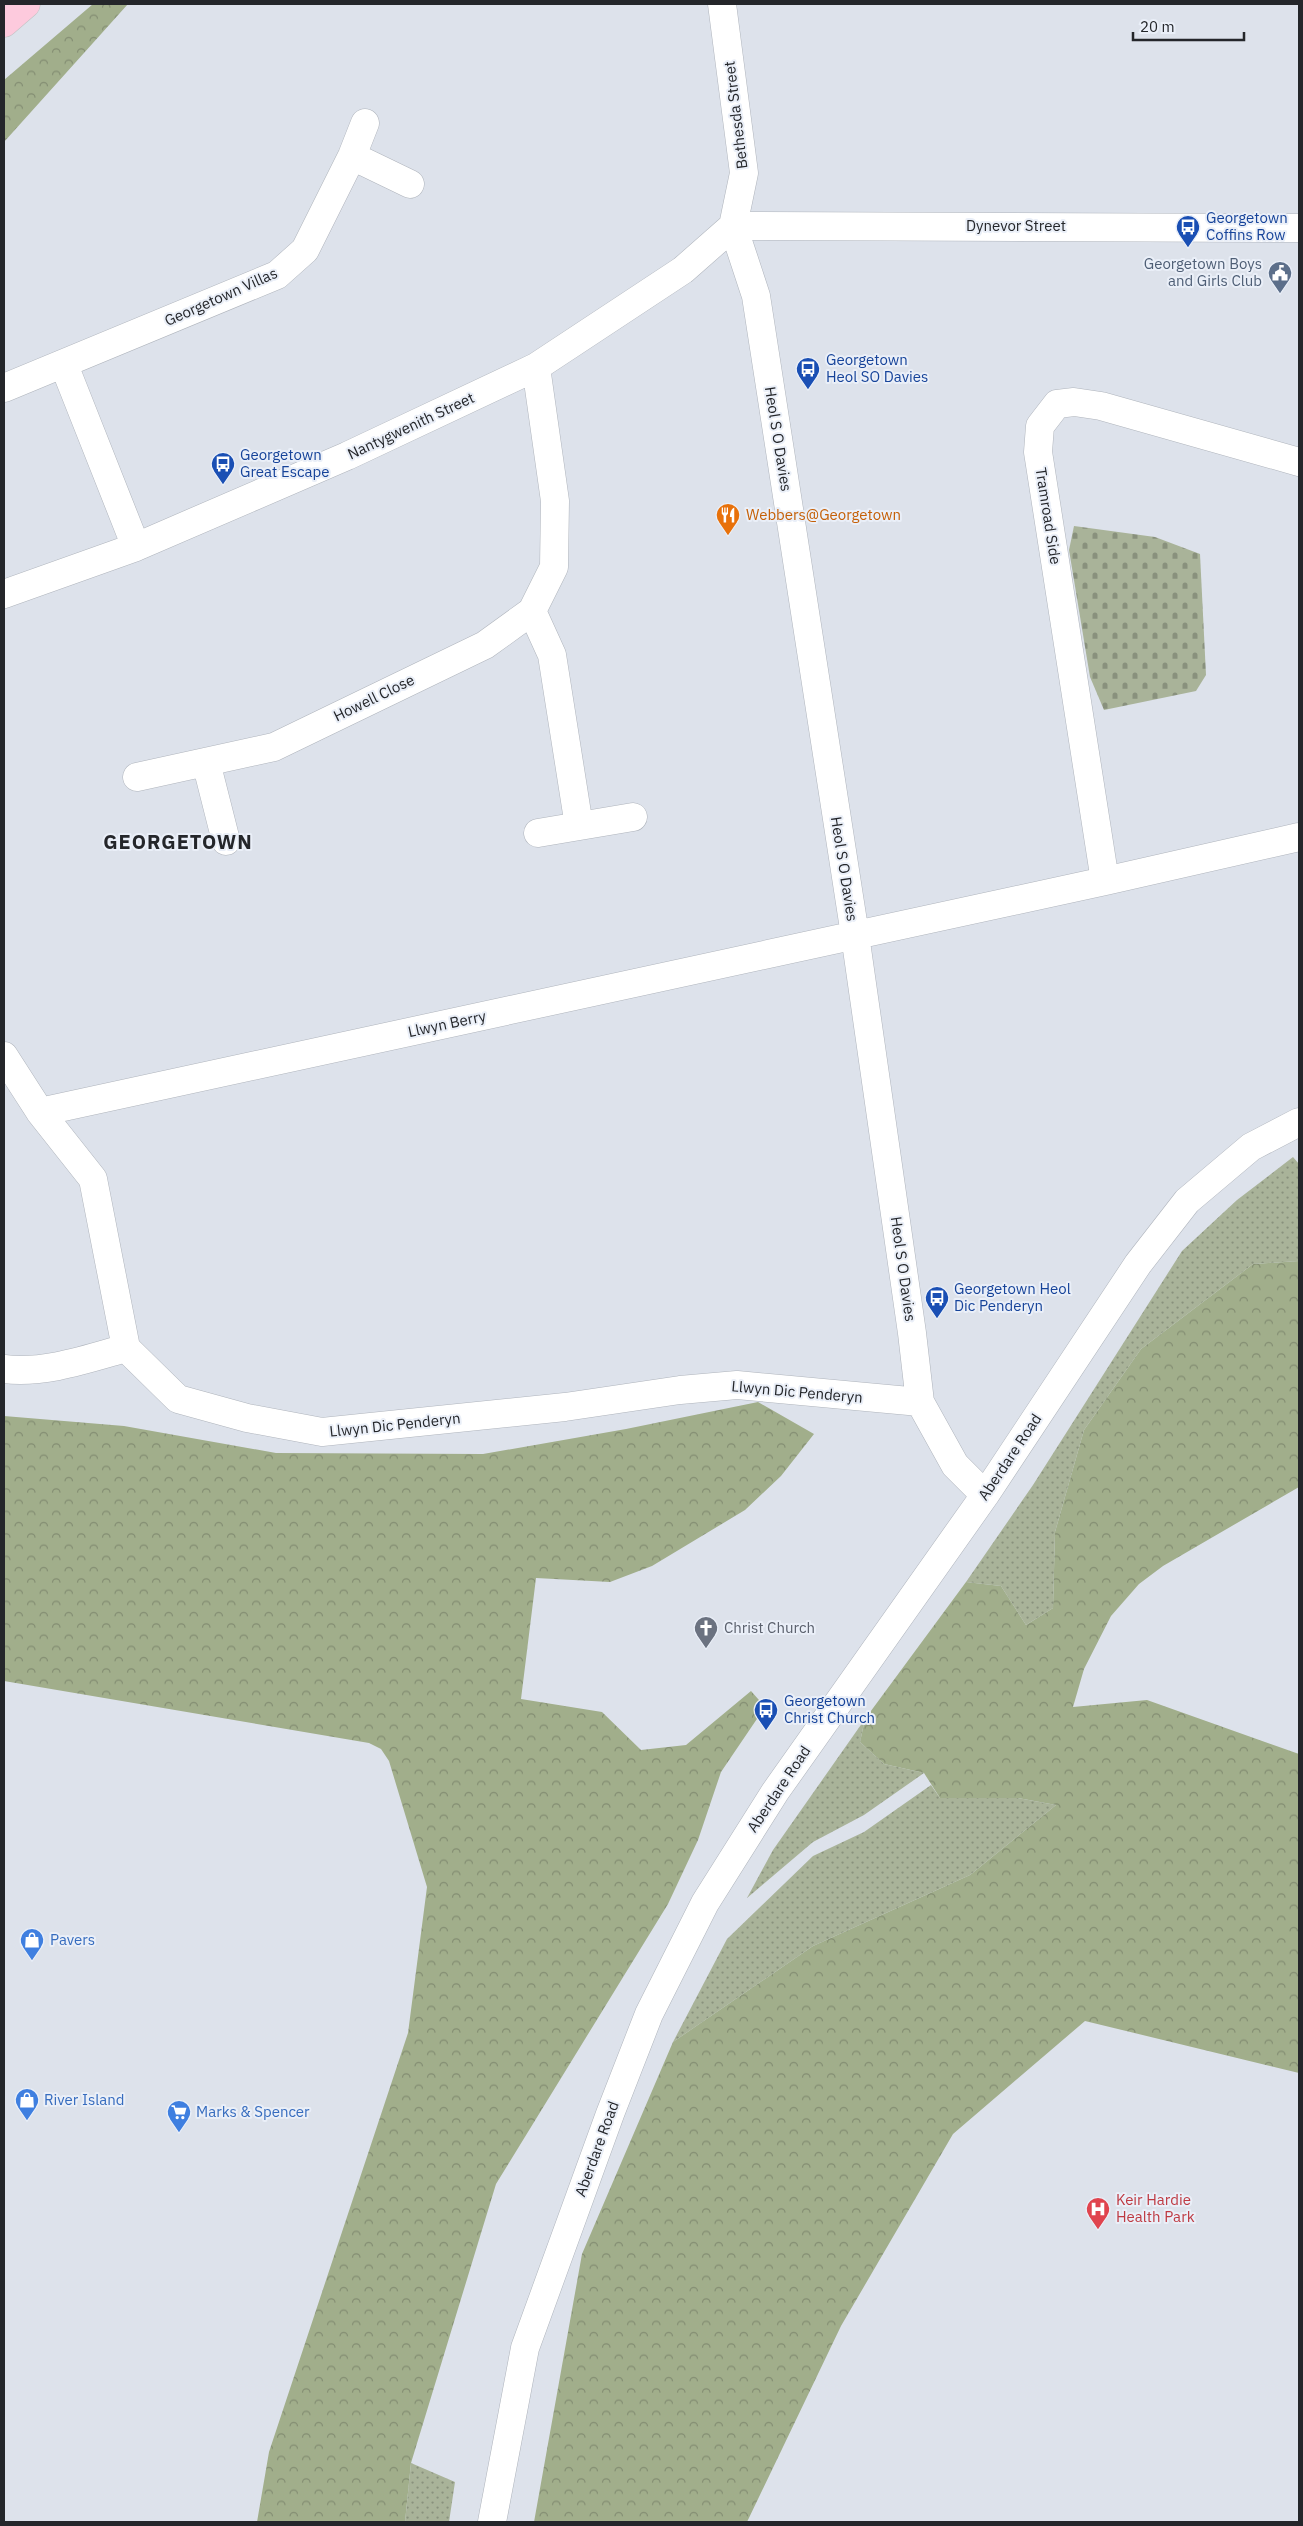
<svg xmlns="http://www.w3.org/2000/svg" width="1303" height="2526" font-family="'IBM Plex Sans',sans-serif">
  <style>
    .grass { fill: url(#grass-dots) }
    .forest { fill: url(#forest-crowns) }
    .cemetery { fill: url(#cemetery-stones) }
    .lines { fill: none; stroke-linecap: round; stroke-linejoin: round }
    .street-casing { stroke: #afb4bc; stroke-width: 29 }
    .primary-casing { stroke: #c2c2c3; stroke-width: 29 }
    .street { stroke: #fff; stroke-width: 28 }
    .primary { stroke: #fdcadd; stroke-width: 28 }
    .labels { text-anchor: middle; stroke-width: 4; stroke-linejoin: round; paint-order: stroke }
    .street-label { font-size: 15px; fill: #24262a; stroke: #eaeff8 }
    .transit-label { font-size: 15px; fill: #164399; stroke: #eaeff8; text-anchor: start }
    .service-label { font-size: 15px; fill: #4e5e75; stroke: #eaeff8; text-anchor: end }
    .food-label { font-size: 15px; fill: #c56008; stroke: #eaeff8; text-anchor: start }
    .worship-label { font-size: 15px; fill: #5b616d; stroke: #eaeff8; text-anchor: start }
    .shop-label { font-size: 15px; fill: #366cbe; stroke: #eaeff8; text-anchor: start }
    .health-label { font-size: 15px; fill: #be3a42; stroke: #eaeff8; text-anchor: start }
    .district-label { font-size: 20px; font-weight: bold; letter-spacing: 1px; fill: #24262a; stroke: #eaeff8 }
  </style>
  <defs>
    <pattern id="grass-dots" width="8" height="8" patternUnits="userSpaceOnUse" patternTransform="scale(1.25)"><rect width="8" height="8" fill="#a9b399"/><path d="M2 2h.1M6 6h.1" fill="none" stroke="#89917d" stroke-width="1.8" stroke-linecap="round"/></pattern>
    <pattern id="forest-crowns" width="20" height="18" patternUnits="userSpaceOnUse" patternTransform="scale(1.25)"><rect width="20" height="18" fill="#a1ae8b"/><path d="M2 6a3 3 0 1 1 6 0M12 15a3 3 0 1 1 6 0" fill="none" stroke="#838d72"/></pattern>
    <pattern id="cemetery-stones" width="16" height="16" patternUnits="userSpaceOnUse" patternTransform="scale(1.25)"><rect width="16" height="16" fill="#a9b399"/><path d="M2 7V4a2 2 0 0 1 4 0v3zM10 15v-3a2 2 0 0 1 4 0v3z" fill="#89917d"/></pattern>
  </defs>
  <rect width="100%" height="100%" fill="#dde2eb"/>
  <!-- grass -->
  <path class="grass" d="M1293,1157L1299,1164V1261L1253,1264L1141,1349L1084,1430L1055,1532L1053,1608L1026,1625L1001,1586L966,1582L1033,1485L1182,1251L1237,1200Z
    M865,1719L860,1742L884,1764L924,1773L864,1815L813,1842L747,1898L773,1850Z
    M931,1785L940,1798H1018L1056,1805L970,1875L813,1946L673,2042L727,1939L813,1856L864,1832Z
    M411,2463L455,2482L449,2522H405Z"/>
  <!-- forest -->
  <path class="forest" d="M93,4H128L4,142V80Z
    M1299,1261V1487L1163,1566L1139,1584L1111,1616L1084,1669L1073,1707L1147,1700L1299,1754V2073L1085,2021L953,2134L841,2326L747,2522H534L582,2254L673,2042L813,1946L970,1875L1056,1805L1018,1798H940L924,1773L884,1764L860,1742L865,1719L966,1582L1001,1586L1026,1625L1053,1608L1055,1532L1084,1430L1141,1349L1253,1264Z
    M758,1402L814,1434L781,1476L745,1510L652,1566L610,1582L536,1578L521,1699L602,1712L641,1750L686,1745L751,1691L765,1707L721,1772L698,1840L668,1904L496,2184L411,2463L405,2522H257L269,2452L408,2033L427,1887L389,1761L381,1749L369,1743L4,1681V1416L124,1426L276,1453L483,1454L626,1429Z"/>
  <!-- cemetery -->
  <path class="cemetery" d="M1074,526L1155,537L1200,554L1206,675L1196,691L1104,710L1090,677L1069,550Z"/>
  <g class="lines">
    <!-- street casing -->
    <g class="street-casing">
      <path id="street" d="M722,4L744,173L733,226
        M352,156L410,184
        M733,226L756,296L855,935L912,1333L920,1402L955,1465L985,1495
        M733,226L1299,228
        M64,365L136,547
        M4,388L277,275L305,250L352,156L365,123
        M4,594L136,547L347,456L536,367L683,270L733,226
        M532,611L552,655L579,826
        M206,762L226,841
        M137,777L274,747L485,645L532,611L554,567L555,501L536,367
        M538,833L633,817
        M1105,881L1038,452L1040,426L1057,404L1074,402L1101,406L1299,462
        M4,1056L40,1112L93,1179L126,1348L178,1399L247,1418L322,1432L565,1407L680,1390L737,1385L920,1402
        M40,1112L1105,881L1299,837
        M4,1369C44,1374 87,1359 126,1348
        M492,2522L525,2348L610,2114L649,2014L705,1903L775,1792L985,1495L1138,1264L1187,1201L1251,1147L1299,1122"/>
    </g>
    <!-- primary casing -->
    <g class="primary-casing">
      <path id="primary" d="M4,23L26,4"/>
    </g>
    <!-- street -->
    <use href="#street" class="street"/>
    <!-- primary -->
    <use href="#primary" class="primary"/>
  </g>
  <!-- icons -->
  <defs>
    <g id="bus-pin" transform="scale(1.25)"><path d="M0 17L-7.5 6A9.5 9.5 0 1 1 7.5 6Z" fill="#1a4fb4" stroke="#eaeff8"/><path d="M-5-6H5V4H4V6H2V4H-2V6H-4V4H-5ZM-3.5-4V0h7V-4ZM-3.5 1.2v1.5H-2V1.2ZM2 1.2v1.5H3.5V1.2Z" fill="#fff"/></g>
    <g id="civic-pin" transform="scale(1.25)"><path d="M0 17L-7.5 6A9.5 9.5 0 1 1 7.5 6Z" fill="#5c6f8a" stroke="#eaeff8"/><path d="M-.6-6.5H3V-4.5H.6V-3L4-1V1h2V6H-6V1h2V-1L-.6-3ZM-1.2 2.5V6h2.4V2.5Z" fill="#fff"/></g>
    <g id="restaurant-pin" transform="scale(1.25)"><path d="M0 17L-7.5 6A9.5 9.5 0 1 1 7.5 6Z" fill="#e8710a" stroke="#eaeff8"/><path d="M-5-6h1v4h1v-4h1v4h1v-4h1v5L-1.5 .5V6h-2V.5L-5-1ZM5-6V6H3V1.5H1.5Q1.5-4 5-6Z" fill="#fff"/></g>
    <g id="church-pin" transform="scale(1.25)"><path d="M0 17L-7.5 6A9.5 9.5 0 1 1 7.5 6Z" fill="#6b7280" stroke="#eaeff8"/><path d="M-1.2-6h2.4v3.5h3.3v2.4h-3.3V6h-2.4V-.1h-3.3v-2.4h3.3Z" fill="#fff"/></g>
    <g id="shop-pin" transform="scale(1.25)"><path d="M0 17L-7.5 6A9.5 9.5 0 1 1 7.5 6Z" fill="#3f7fe0" stroke="#eaeff8"/><path d="M-5-2.5h2.3a2.7 3.5 0 0 1 5.4 0H5L5.5 6h-11ZM-1.5-2.5h3a1.5 2.3 0 0 0-3 0Z" fill="#fff"/></g>
    <g id="supermarket-pin" transform="scale(1.25)"><path d="M0 17L-7.5 6A9.5 9.5 0 1 1 7.5 6Z" fill="#3f7fe0" stroke="#eaeff8"/><path d="M-6-5.5h2.5l.6 2H6L4.5 2H-2.5L-4.4-4H-6ZM-1.5 3.2a1.3 1.3 0 1 0 .1 0ZM3 3.2a1.3 1.3 0 1 0 .1 0Z" fill="#fff"/></g>
    <g id="hospital-pin" transform="scale(1.25)"><path d="M0 17L-7.5 6A9.5 9.5 0 1 1 7.5 6Z" fill="#e0444e" stroke="#eaeff8"/><path d="M-5-5h3v3.5h4V-5h3V5h-3V1.5h-4V5h-3Z" fill="#fff"/></g>
  </defs>
  <g fill-rule="evenodd">
    <use href="#bus-pin" x="1188" y="227"/>
    <use href="#civic-pin" x="1280" y="273"/>
    <use href="#bus-pin" x="808" y="369"/>
    <use href="#bus-pin" x="223" y="464"/>
    <use href="#restaurant-pin" x="728" y="515"/>
    <use href="#bus-pin" x="937" y="1298"/>
    <use href="#church-pin" x="706" y="1628"/>
    <use href="#bus-pin" x="766" y="1710"/>
    <use href="#shop-pin" x="32" y="1940"/>
    <use href="#shop-pin" x="27" y="2100"/>
    <use href="#supermarket-pin" x="179" y="2112"/>
    <use href="#hospital-pin" x="1098" y="2209"/>
  </g>
  <g class="labels">
    <!-- street labels -->
    <g class="street-label">
      <text transform="translate(736 115) rotate(-97)" y="5">Bethesda Street</text>
      <text x="1016" y="231">Dynevor Street</text>
      <text transform="translate(221 297) rotate(-24)" y="5">Georgetown Villas</text>
      <text transform="translate(411 426) rotate(-25)" y="5">Nantygwenith Street</text>
      <text transform="translate(778 439) rotate(81)" y="5">Heol S O Davies</text>
      <text transform="translate(1048 516) rotate(81)" y="5">Tramroad Side</text>
      <text transform="translate(374 698) rotate(-26)" y="5">Howell Close</text>
      <text transform="translate(844 869) rotate(81)" y="5">Heol S O Davies</text>
      <text transform="translate(447 1024) rotate(-12)" y="5">Llwyn Berry</text>
      <text transform="translate(903 1269) rotate(82)" y="5">Heol S O Davies</text>
      <text transform="translate(797 1392) rotate(5)" y="5">Llwyn Dic Penderyn</text>
      <text transform="translate(395 1425) rotate(-6)" y="5">Llwyn Dic Penderyn</text>
      <text transform="translate(1010 1457) rotate(-56)" y="5">Aberdare Road</text>
      <text transform="translate(779 1789) rotate(-56)" y="5">Aberdare Road</text>
      <text transform="translate(597 2149) rotate(-70)" y="5">Aberdare Road</text>
    </g>
    <!-- transit labels -->
    <g class="transit-label">
      <text x="1206" y="223">Georgetown<tspan x="1206" dy="17">Coffins Row</tspan></text>
      <text x="826" y="365">Georgetown<tspan x="826" dy="17">Heol SO Davies</tspan></text>
      <text x="240" y="460">Georgetown<tspan x="240" dy="17">Great Escape</tspan></text>
      <text x="954" y="1294">Georgetown Heol<tspan x="954" dy="17">Dic Penderyn</tspan></text>
      <text x="784" y="1706">Georgetown<tspan x="784" dy="17">Christ Church</tspan></text>
    </g>
    <!-- service labels -->
    <g class="service-label">
      <text x="1262" y="269">Georgetown Boys<tspan x="1262" dy="17">and Girls Club</tspan></text>
    </g>
    <!-- food labels -->
    <g class="food-label">
      <text x="746" y="520">Webbers@Georgetown</text>
    </g>
    <!-- worship labels -->
    <g class="worship-label">
      <text x="724" y="1633">Christ Church</text>
    </g>
    <!-- shop labels -->
    <g class="shop-label">
      <text x="50" y="1945">Pavers</text>
      <text x="44" y="2105">River Island</text>
      <text x="196" y="2117">Marks &amp; Spencer</text>
    </g>
    <!-- health labels -->
    <g class="health-label">
      <text x="1116" y="2205">Keir Hardie<tspan x="1116" dy="17">Health Park</tspan></text>
    </g>
    <!-- district labels -->
    <g class="district-label">
      <text x="178" y="849">GEORGETOWN</text>
    </g>
  </g>
  <!-- border -->
  <rect width="1303" height="2526" fill="none" stroke="#24262a" stroke-width="10"/>
  <!-- scale -->
  <path d="M1133 32v8h111v-8" fill="none" stroke="#24262a" stroke-width="2.5"/>
  <text x="1140" y="32" font-size="15" fill="#24262a" stroke="#eaeff8" stroke-width="4" paint-order="stroke">20 m</text>
</svg>
